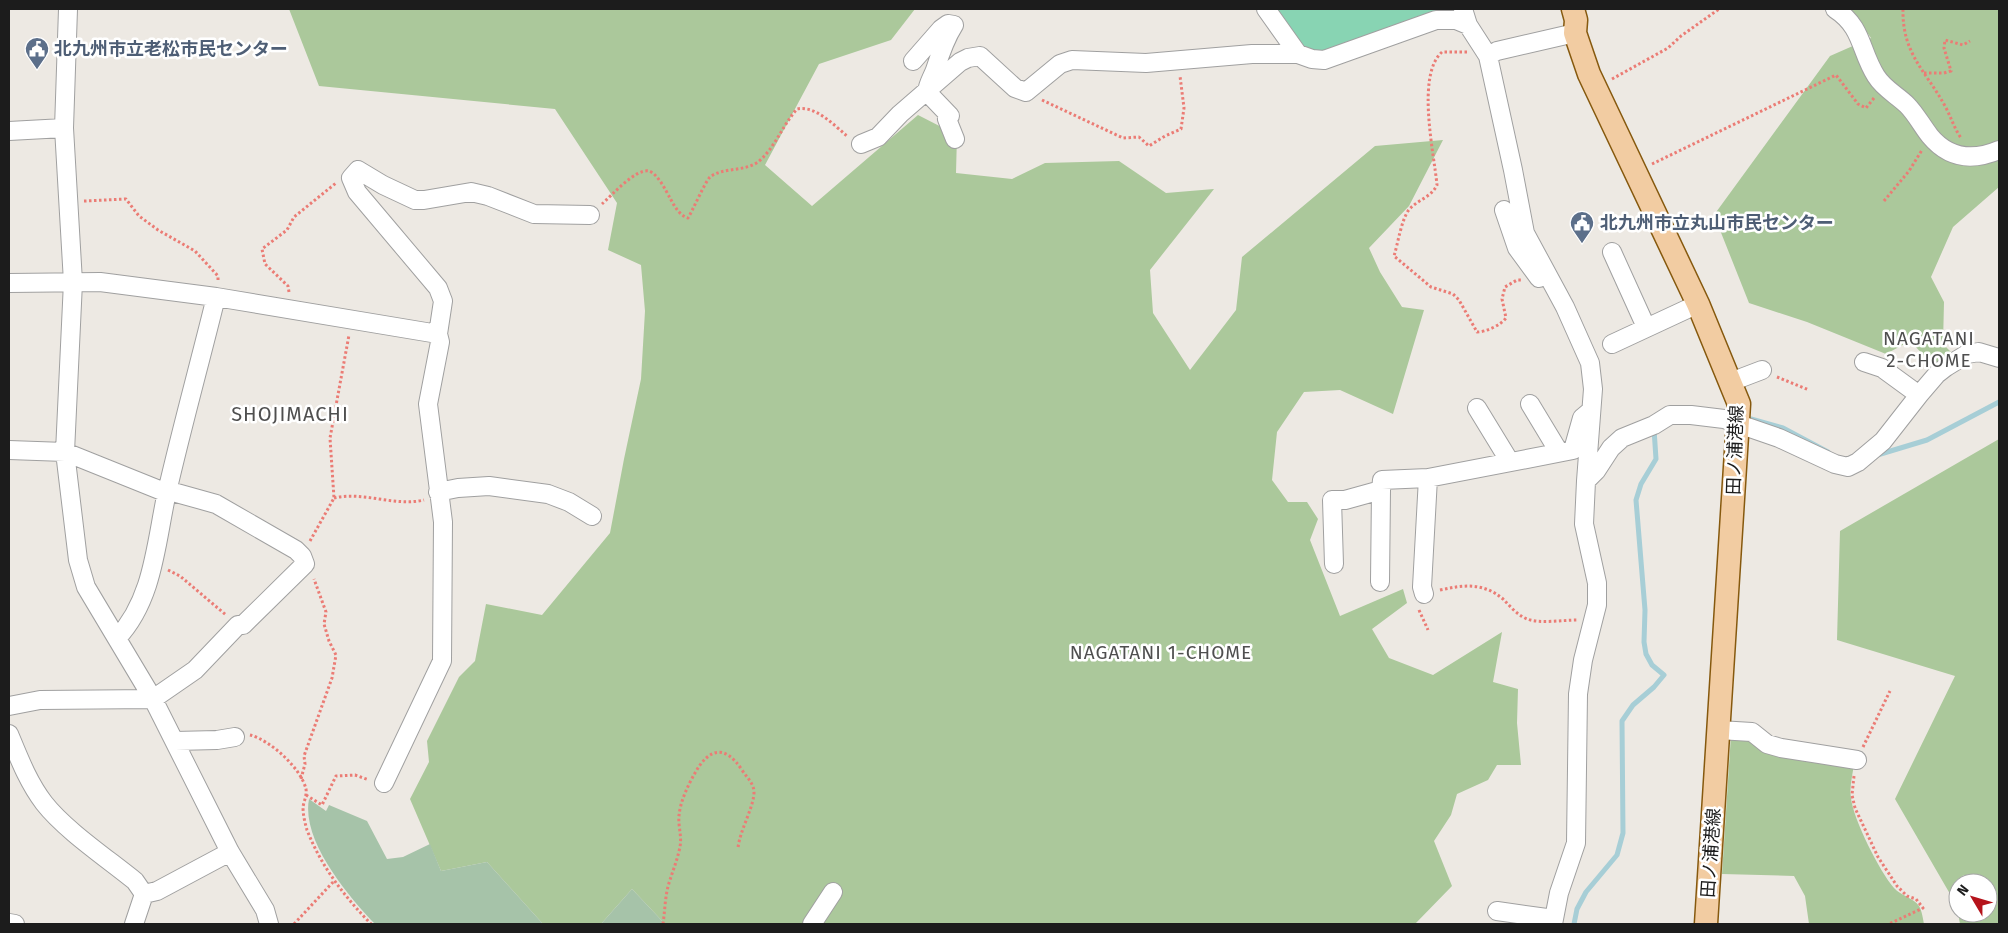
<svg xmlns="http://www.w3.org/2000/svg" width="2008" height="933" font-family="'Fira Sans','Noto Sans JP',sans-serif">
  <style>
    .forest { fill: #abc89b }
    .cemetery { fill: #a6c3a9 }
    .pitch { fill: #88d4b3 }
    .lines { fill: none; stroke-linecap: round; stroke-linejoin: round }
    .stream { stroke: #a7ced6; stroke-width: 5 }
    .minor-casing { stroke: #a0a0a0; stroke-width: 20 }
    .major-casing { stroke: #86590e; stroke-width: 25 }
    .path { stroke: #eb7c75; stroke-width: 3; stroke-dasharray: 2.5 2.5; stroke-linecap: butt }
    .minor { stroke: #fff; stroke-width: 18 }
    .major { stroke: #f2cca2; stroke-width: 22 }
    .labels { text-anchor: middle; stroke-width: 5; stroke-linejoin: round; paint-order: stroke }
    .service-label { font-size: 18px; font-weight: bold; fill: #4e5e75; stroke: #fff; text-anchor: start }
    .street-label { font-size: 18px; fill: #1c1c1c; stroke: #fff }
    .neighbourhood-label { font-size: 19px; letter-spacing: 1px; fill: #4f4f4f; stroke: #fff }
    .quarter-label { font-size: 20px; letter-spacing: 1px; fill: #4f4f4f; stroke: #fff }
  </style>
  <rect width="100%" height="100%" fill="#ede9e3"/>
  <!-- forest -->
  <path class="forest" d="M289,9H915L891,40L819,64L765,165L812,206L918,115L957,135L956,173L1012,179L1045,163L1119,161L1166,193L1214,189L1150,270L1153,313L1190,370L1236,310L1242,257L1375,146L1443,140L1409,206L1369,248L1380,272L1402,307L1424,310L1393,414L1340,390L1304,392L1277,432L1272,480L1288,502H1307L1318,519L1310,540L1340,616L1403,589L1407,603L1372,629L1389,658L1433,675L1502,632L1493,682L1518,689L1517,723L1521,765H1497L1488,780L1457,794L1451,815L1434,841L1452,886L1415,924H665L632,889L601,924H543L487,862L441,871L410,799L429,762L427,741L459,677L475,661L486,604L542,615L610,533L624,459L641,379L645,311L641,265L608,250L617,203L555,109L319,86Z
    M1850,9H1999V187L1953,227L1931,277L1944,302L1943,344L1953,354L1935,367L1910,341L1886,354L1807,322L1749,303L1714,215L1830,56L1871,38Z
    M1999,439V924H1960L1958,913H1988V883H1958V912L1957,906L1895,799L1955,676L1837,640L1840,531Z
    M1731,735L1854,763C1853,774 1849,787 1851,798C1853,819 1880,872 1894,888C1901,896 1914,898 1919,906C1922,911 1923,919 1924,924H1809L1805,896L1794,876L1722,874Z"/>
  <!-- cemetery -->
  <path class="cemetery" d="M309,799L326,811L329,805L367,821L387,859L403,857L430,844L441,871L487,862L543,924H375C348,896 301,840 309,799Z
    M632,889L665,924H601Z"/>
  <!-- pitch -->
  <path class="pitch" d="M1264,9H1446L1359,42L1320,53L1302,50Z"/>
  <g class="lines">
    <!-- stream -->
    <path class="stream" d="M1751,419L1783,428L1828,452
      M1874,456L1927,440L1999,402
      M1574,924L1577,909L1586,892L1617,855L1623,833L1622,721L1633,705L1654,687L1664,675L1652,665L1646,654L1644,642L1645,610L1636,500L1641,484L1656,459L1654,429"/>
    <!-- minor casing -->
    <g class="minor-casing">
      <path id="minor" d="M68,9L64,128L73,282L65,452L78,560L86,587L153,699L230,852L265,910L269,924
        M1266,9L1298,54
        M1463,9L1468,25L1488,56L1513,170L1525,233L1565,307L1590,363L1593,389L1586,481L1584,524L1597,583V605L1583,660L1578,694L1576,843L1559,893L1553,924
        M1835,9C1863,27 1860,51 1876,76C1884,89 1897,95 1907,105C1916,114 1922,126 1930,136C1949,159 1973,161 1999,150
        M1488,56L1497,51L1575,33
        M913,61L941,29L948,24L954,25C945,39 940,54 935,70C932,78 928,83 927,92L950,116L947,119L955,139
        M9,131L64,128
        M861,144L878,137L900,114L960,62L968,58L980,56L1015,88L1026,92L1060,64L1072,60L1146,63L1252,54H1298L1312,59L1324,60L1436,20H1456L1468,25
        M1504,210L1517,248L1539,278
        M1612,252L1646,327
        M9,283L100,282L216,297L438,334L443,301L438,288L357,192L351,178L358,170L383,185L415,200H424L471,192L488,196L534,214L590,215
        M1612,344L1698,304
        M1864,362L1882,368L1919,395
        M1741,378L1762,370
        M1530,404L1559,452
        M1477,408L1510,462
        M9,450L65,452L167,493L173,492L216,504L296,550L302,556L305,564L243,625H238L195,670L153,699L40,700L9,706
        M1586,481L1596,471L1611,448L1622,438L1654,425L1670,415H1691L1724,419L1779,438L1835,464L1848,467L1858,462L1883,441L1919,395L1937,374L1946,367L1967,354L1979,352L1999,358
        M438,492L458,488L489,486L548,494L569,502L592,516
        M1334,564L1332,500H1345L1381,490L1382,480L1428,478L1573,450L1582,418L1588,413
        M1380,582L1381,490
        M1424,594L1422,587L1428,478
        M117,638C154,599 156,541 167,492C182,427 200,362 216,297
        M1719,730L1752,732L1767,744L1781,748L1857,760
        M9,734C19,758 28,782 44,803C65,830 108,859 135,881L144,894
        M175,741L217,740L235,737
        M384,783L442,661L443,522L428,404L440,342L438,334
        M1497,911L1554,919
        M9,923L15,924
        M134,924L144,894L157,891L230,852
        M812,924L833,892"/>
    </g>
    <!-- major casing -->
    <g class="major-casing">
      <path id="major" d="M1573,9L1576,20L1575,33L1589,74L1698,304L1739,404L1706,924"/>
    </g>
    <!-- path -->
    <path class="path" d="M1903,9C1902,54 1926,71 1945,106C1951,117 1954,128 1961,138
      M1467,52H1442C1416,75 1434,153 1437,185C1431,198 1416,200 1408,211C1401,222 1398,243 1394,256L1431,287L1453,294L1459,300L1477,332C1486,332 1501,325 1506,318L1502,299L1505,287L1517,280H1521
      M1924,73H1944L1951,71L1944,48L1945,40L1963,45L1970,41
      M1612,79L1668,48L1681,36L1719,9
      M1042,100L1123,138L1139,137L1149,146L1165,136L1181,129L1184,108L1180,76
      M1652,164L1836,75L1858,104L1866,108L1874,98
      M84,201L126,199L139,216L158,230L195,251L218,276V282
      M1884,201L1909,171L1922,150
      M602,204C611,196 636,168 649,171C658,174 666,191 670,198C675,207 679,215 688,218C693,210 705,182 710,177C723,167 744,172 758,162C775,148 782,126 797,109C815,105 834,125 847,136
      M289,292L288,286L265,264L262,249L287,230L294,217L336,183
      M1777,377L1809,390
      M334,498C363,491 395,507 424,500
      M310,541L334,498L330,438L349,335
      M168,570L180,576L226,615
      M1440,590C1463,585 1483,582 1503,599C1510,606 1517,615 1527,619C1539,624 1563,620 1577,620
      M1419,610L1428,630
      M250,735C270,740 301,768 306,789C307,795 304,801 303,807C303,815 305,823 307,830C321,866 344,896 371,924
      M1863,747L1890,691
      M1854,776L1852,795L1855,808L1878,857L1897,886L1907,896L1916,899L1923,908L1889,924
      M301,779L305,764L304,756L332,678L336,655L329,641L324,624L326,612L314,579
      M306,795L322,805L336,776L355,775L369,780
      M294,924L334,881
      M663,924C665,910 665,896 669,883C673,870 677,861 680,847C682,836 678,826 679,816C680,802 688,785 695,773C709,748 725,744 742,770C747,778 754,783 754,793C753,809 740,830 738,848"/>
    <!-- minor -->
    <use href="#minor" class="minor"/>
    <!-- major -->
    <use href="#major" class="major"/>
  </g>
  <!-- icons -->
  <defs>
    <g id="civic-pin" transform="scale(1.25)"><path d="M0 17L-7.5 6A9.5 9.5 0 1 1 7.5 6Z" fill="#5c6f8a" stroke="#fff"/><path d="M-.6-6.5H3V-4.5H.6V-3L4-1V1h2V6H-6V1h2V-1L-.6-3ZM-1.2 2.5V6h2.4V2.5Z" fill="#fff"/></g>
  </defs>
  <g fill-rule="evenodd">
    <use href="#civic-pin" x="37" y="49"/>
    <use href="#civic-pin" x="1582" y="223"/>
  </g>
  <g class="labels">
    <!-- service labels -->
    <g class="service-label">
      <text x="54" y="55">北九州市立老松市民センター</text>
      <text x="1600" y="229">北九州市立丸山市民センター</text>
    </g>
    <!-- street labels -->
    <g class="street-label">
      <text transform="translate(1735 450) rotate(-88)" y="6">田ノ浦港線</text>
      <text transform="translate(1711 853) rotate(-86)" y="6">田ノ浦港線</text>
    </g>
    <!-- neighbourhood labels -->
    <g class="neighbourhood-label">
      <text x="1929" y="345">NAGATANI<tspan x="1929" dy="22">2-CHOME</tspan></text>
      <text x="1161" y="659">NAGATANI 1-CHOME</text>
    </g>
    <!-- quarter labels -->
    <g class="quarter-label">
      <text x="290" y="421">SHOJIMACHI</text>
    </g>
  </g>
  <!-- border -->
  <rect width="2008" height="933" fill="none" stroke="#1c1c1c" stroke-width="20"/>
  <!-- north arrow -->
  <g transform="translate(1973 898) rotate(308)"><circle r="24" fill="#ffffff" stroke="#a4a4a4"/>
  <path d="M0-4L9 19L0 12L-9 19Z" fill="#b5131b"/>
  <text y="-8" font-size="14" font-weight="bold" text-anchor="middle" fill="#1c1c1c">N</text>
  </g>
</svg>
